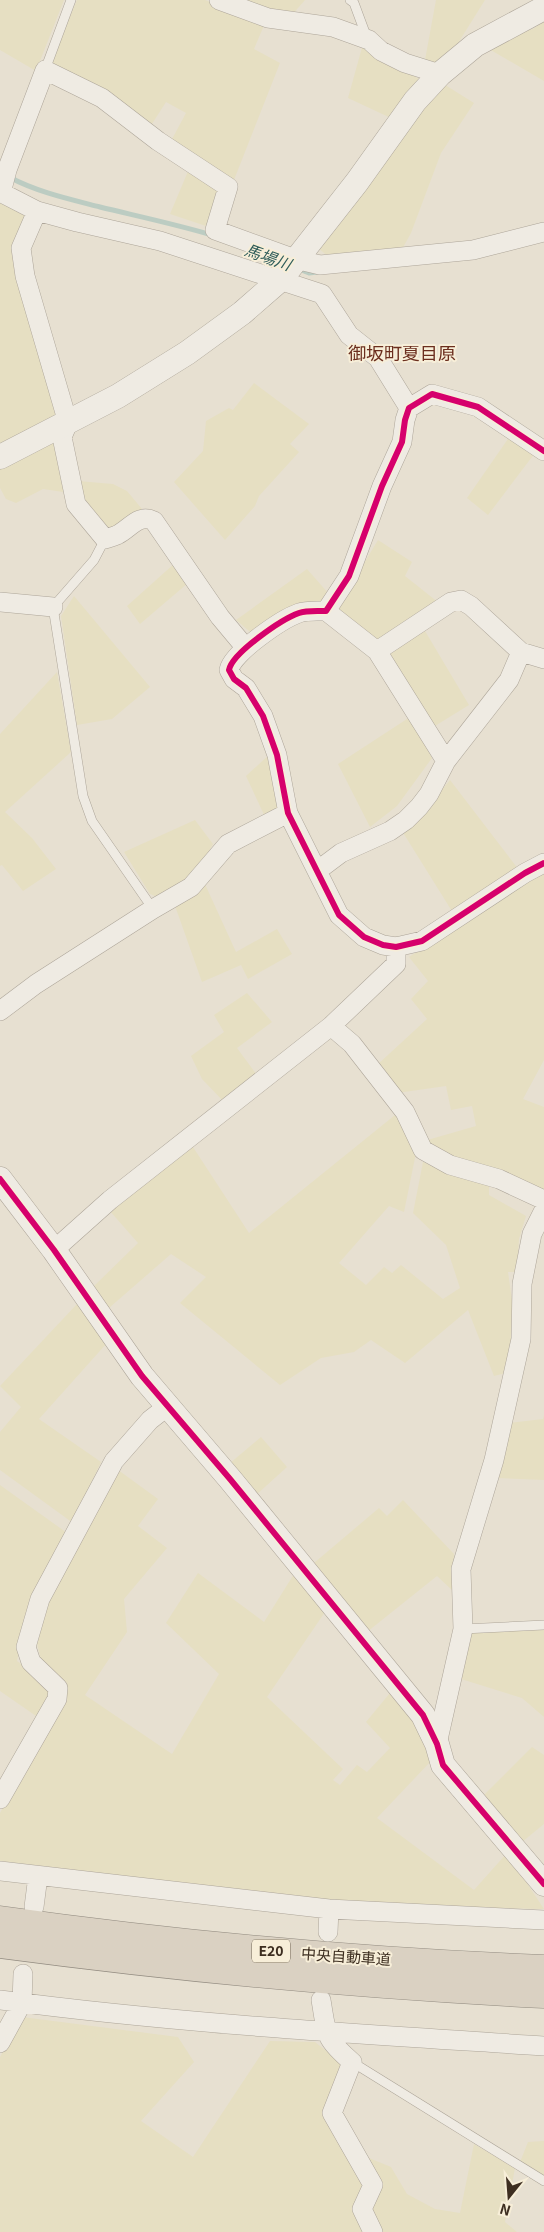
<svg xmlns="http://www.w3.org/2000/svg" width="544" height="2232" font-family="Georgia,'Noto Sans JP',serif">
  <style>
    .farmland { fill: #e6dfc2 }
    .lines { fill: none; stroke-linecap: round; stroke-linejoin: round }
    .stream { stroke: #bcccc2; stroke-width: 5 }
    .service-casing { stroke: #ada599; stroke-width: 10 }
    .minor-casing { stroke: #ada599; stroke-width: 20 }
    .tertiary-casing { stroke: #ada599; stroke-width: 25 }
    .motorway-casing { stroke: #928b80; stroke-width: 29 }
    .service { stroke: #efebe3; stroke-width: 9 }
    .minor { stroke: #efebe3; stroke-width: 19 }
    .tertiary { stroke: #efebe3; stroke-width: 24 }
    .motorway { stroke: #dad1c2; stroke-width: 28 }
    .cycleway-casing { stroke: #f7eed8; stroke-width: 9 }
    .cycleway { stroke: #d6006c; stroke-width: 6 }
    .labels { text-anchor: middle; stroke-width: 4; stroke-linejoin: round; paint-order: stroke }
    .shield { fill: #f7eed8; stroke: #756857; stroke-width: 1 }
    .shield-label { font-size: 14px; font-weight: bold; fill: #3d2e20 }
    .street-label { font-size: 15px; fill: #3d2e20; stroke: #f7eed8 }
    .water-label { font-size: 16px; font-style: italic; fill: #2f5d5a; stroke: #f7eed8 }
    .quarter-label { font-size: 18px; fill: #6b2e1e; stroke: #f7eed8 }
  </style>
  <rect width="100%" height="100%" fill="#e7e0d1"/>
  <!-- farmland -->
  <path class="farmland" d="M0,0H64L36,71L0,50Z
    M77,0H205L265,23L254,49L280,63L232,185L171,141L186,113L166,102L150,127L56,70L51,61Z
    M233,0H305L291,16Z
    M436,0H485L455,48L437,64L425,60Z
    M544,21V81L489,49L515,33L533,29Z
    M363,44L419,79L393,119L348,98Z
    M442,83L474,103L441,153L411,233L401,251L329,257L318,248Z
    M189,169L219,190L209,227L170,214Z
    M0,198L27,212L15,255L59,417L2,445L0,442Z
    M254,383L309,424L290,444L299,452L259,496L255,506L225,540L174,482L203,451L206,421L229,408L233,410Z
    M510,436L535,453L488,515L467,498Z
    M55,440L70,493L43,489L16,503L6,499L0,488V468Z
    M78,481L113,484L127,491L142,509L113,530L102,528L81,501Z
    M378,540L412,562L405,576L439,603L379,644L335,611Z
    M175,563L188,583L140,624L127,606Z
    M307,569L329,594L315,607L255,636L236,620Z
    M74,596L150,687L112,719L77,725L61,616Z
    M425,631L469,705L430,729L388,653Z
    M57,672L71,752L5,812L32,838L56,869L23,891L2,865L0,866V734Z
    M410,717L432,758L397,806L370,827L338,764Z
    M270,754L284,807L266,819L246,776Z
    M450,780L519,870L455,916L402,831L427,808Z
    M195,820L213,844L201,865L185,884L160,898L150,894L124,852Z
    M544,872V1060L523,1099L544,1107V1195L451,1159L424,1141L476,1126L472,1106L451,1110L446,1086L397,1093L376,1066L427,1019L411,999L428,981L409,957L518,885Z
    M204,882L236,952L277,929L292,954L248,979L241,965L202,982L174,903Z
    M247,993L272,1022L237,1048L257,1075L225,1103L202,1079L191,1056L224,1032L214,1015Z
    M400,1111L416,1153L404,1212L389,1206L339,1263L366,1285L384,1267L392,1273L401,1265L443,1299L460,1288L446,1245L413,1213L423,1162L489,1185V1195L526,1216L519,1239L517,1272H508L515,1322L506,1373L494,1376L468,1310L405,1363L371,1340L354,1352L321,1358L280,1385L180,1303L206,1277L171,1254L109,1308L93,1287L138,1243L109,1210L191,1144L249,1233Z
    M77,1304L107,1343L39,1419L101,1462L73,1523L0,1470V1432L21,1407L0,1386Z
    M544,1415V1480L495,1478L509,1423L543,1419Z
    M261,1437L287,1467L255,1496L229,1464Z
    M114,1467L158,1499L138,1526L167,1548L124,1599L127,1632L85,1695L172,1754L219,1674L166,1623L198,1573L264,1622L294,1574L325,1612L267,1697L343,1769L333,1780L340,1785L357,1765L367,1772L390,1748L366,1722L390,1693L414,1722L432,1760L377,1818L474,1890L507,1853L544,1909L373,1905L0,1861V1813L66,1696L67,1683L41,1660L35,1635L60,1576Z
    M0,1485L67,1533L29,1601L17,1661L46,1682L50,1691L39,1718L0,1691Z
    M403,1500L454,1554L453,1591L437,1576L367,1632L314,1563L379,1508L387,1516Z
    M544,1630V1717L522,1698L461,1679L468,1632Z
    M532,1747L544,1755V1824L522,1842L481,1798Z
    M22,2017L178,2037L194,2062L141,2121L193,2157L270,2041L315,2042L344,2065L326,2110L366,2183L365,2232H0V2057Z
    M544,2141V2177L520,2162L528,2142Z
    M474,2144L515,2168L505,2222L517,2232H380L369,2212L364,2156L391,2167L407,2194L435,2209L460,2213Z"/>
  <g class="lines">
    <!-- stream -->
    <path class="stream" d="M9,177C37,192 69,199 100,207C137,216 175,224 212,235
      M299,269L309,273L317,272"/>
    <!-- service casing -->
    <g class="service-casing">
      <path id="service" d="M350,0L354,3L367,38
        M45,70L71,0
        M105,539L94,560L53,607L83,796L92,821L153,909
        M463,1629L544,1625
        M352,2062L544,2181"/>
    </g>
    <!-- minor casing -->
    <g class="minor-casing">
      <path id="minor" d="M219,0L268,18L333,27L369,40L381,51L405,63L440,74
        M0,192L37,211L77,222L160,241L322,294L349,335L378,358L409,408
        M1,193L7,170L45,70L102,98L158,141L228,187L215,230L295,259L320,265L473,250L544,232
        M37,211L21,248L25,276L68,423L62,437L76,504L105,539C108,538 113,537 117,535C130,529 138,513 154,521L220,617L245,647
        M544,451L478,407L432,394L409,408L405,420L402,442L382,486L349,576L326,611C318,611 307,610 299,613C282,619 232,653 229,670L234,679L246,688L263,716L277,755L288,813L339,915L364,937L383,945L396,947L422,941L525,873L544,863
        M0,602L53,607
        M326,611L377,651L451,602L461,600L471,606L521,652L544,659
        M377,651L446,761
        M317,871L341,853L390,831L406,820L419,807L429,794L446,761L509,680L521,652
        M0,1011L36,984L153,909L191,887L228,844L288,813
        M331,1026L352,1044L405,1112L423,1150L450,1165L499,1179L544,1200
        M54,1250L110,1200L331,1026L396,964V947
        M437,1744L463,1629L461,1569L494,1460L521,1339L522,1284L532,1234L544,1210
        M0,1799L57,1699L58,1688L31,1662L26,1647L40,1599L114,1461L150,1420L168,1406
        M0,1871L329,1909L544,1920
        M34,1907L38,1876
        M328,1932L329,1909
        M0,2000C180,2024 362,2034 544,2046
        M321,2000C327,2035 324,2038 352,2062L332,2113L373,2185L362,2209L373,2232
        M0,2043L22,2003L23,1974"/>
    </g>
    <!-- tertiary casing -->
    <g class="tertiary-casing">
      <path id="tertiary" d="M0,457L118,396L187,353L242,313L281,279L357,182L415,101L440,74L475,45L544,8
        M0,1179L54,1250L142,1376L230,1479L423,1715L437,1744L443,1765L544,1884"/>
    </g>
    <!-- motorway casing -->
    <g class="motorway-casing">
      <path id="motorway" d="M0,1920C180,1945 362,1962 544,1969
        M0,1944C180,1968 362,1985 544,1994"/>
    </g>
    <!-- service -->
    <use href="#service" class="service"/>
    <!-- minor -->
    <use href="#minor" class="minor"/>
    <!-- tertiary -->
    <use href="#tertiary" class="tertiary"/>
    <!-- motorway -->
    <use href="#motorway" class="motorway"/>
    <!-- cycleway casing -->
    <g class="cycleway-casing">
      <path id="cycleway" d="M544,451L478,407L432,394L409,408L405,420L402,442L382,486L349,576L326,611C318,611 307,610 299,613C282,619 232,653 229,670L234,679L246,688L263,716L277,755L288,813L339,915L364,937L383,945L396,947L422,941L525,873L544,863
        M0,1179L54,1250L142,1376L230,1479L423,1715L437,1744L443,1765L544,1884"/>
    </g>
    <!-- cycleway -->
    <use href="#cycleway" class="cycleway"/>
  </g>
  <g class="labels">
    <!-- shield labels -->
    <rect class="shield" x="252" y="1939.5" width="38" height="23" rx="4"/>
    <g class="shield-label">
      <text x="271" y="1956">E20</text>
    </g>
    <!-- street labels -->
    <g class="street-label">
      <text transform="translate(346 1957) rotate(4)" y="5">中央自動車道</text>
    </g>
    <!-- water labels -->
    <g class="water-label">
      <text transform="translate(268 257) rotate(20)" y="6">馬場川</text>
    </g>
    <!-- quarter labels -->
    <g class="quarter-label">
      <text x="402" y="360">御坂町夏目原</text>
    </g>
  </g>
  <!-- north arrow -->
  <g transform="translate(509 2197) rotate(197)" stroke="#f7eed8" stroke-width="4" paint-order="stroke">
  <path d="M0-4L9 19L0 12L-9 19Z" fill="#3d2e20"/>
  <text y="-8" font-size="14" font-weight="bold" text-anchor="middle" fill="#3d2e20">N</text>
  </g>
</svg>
